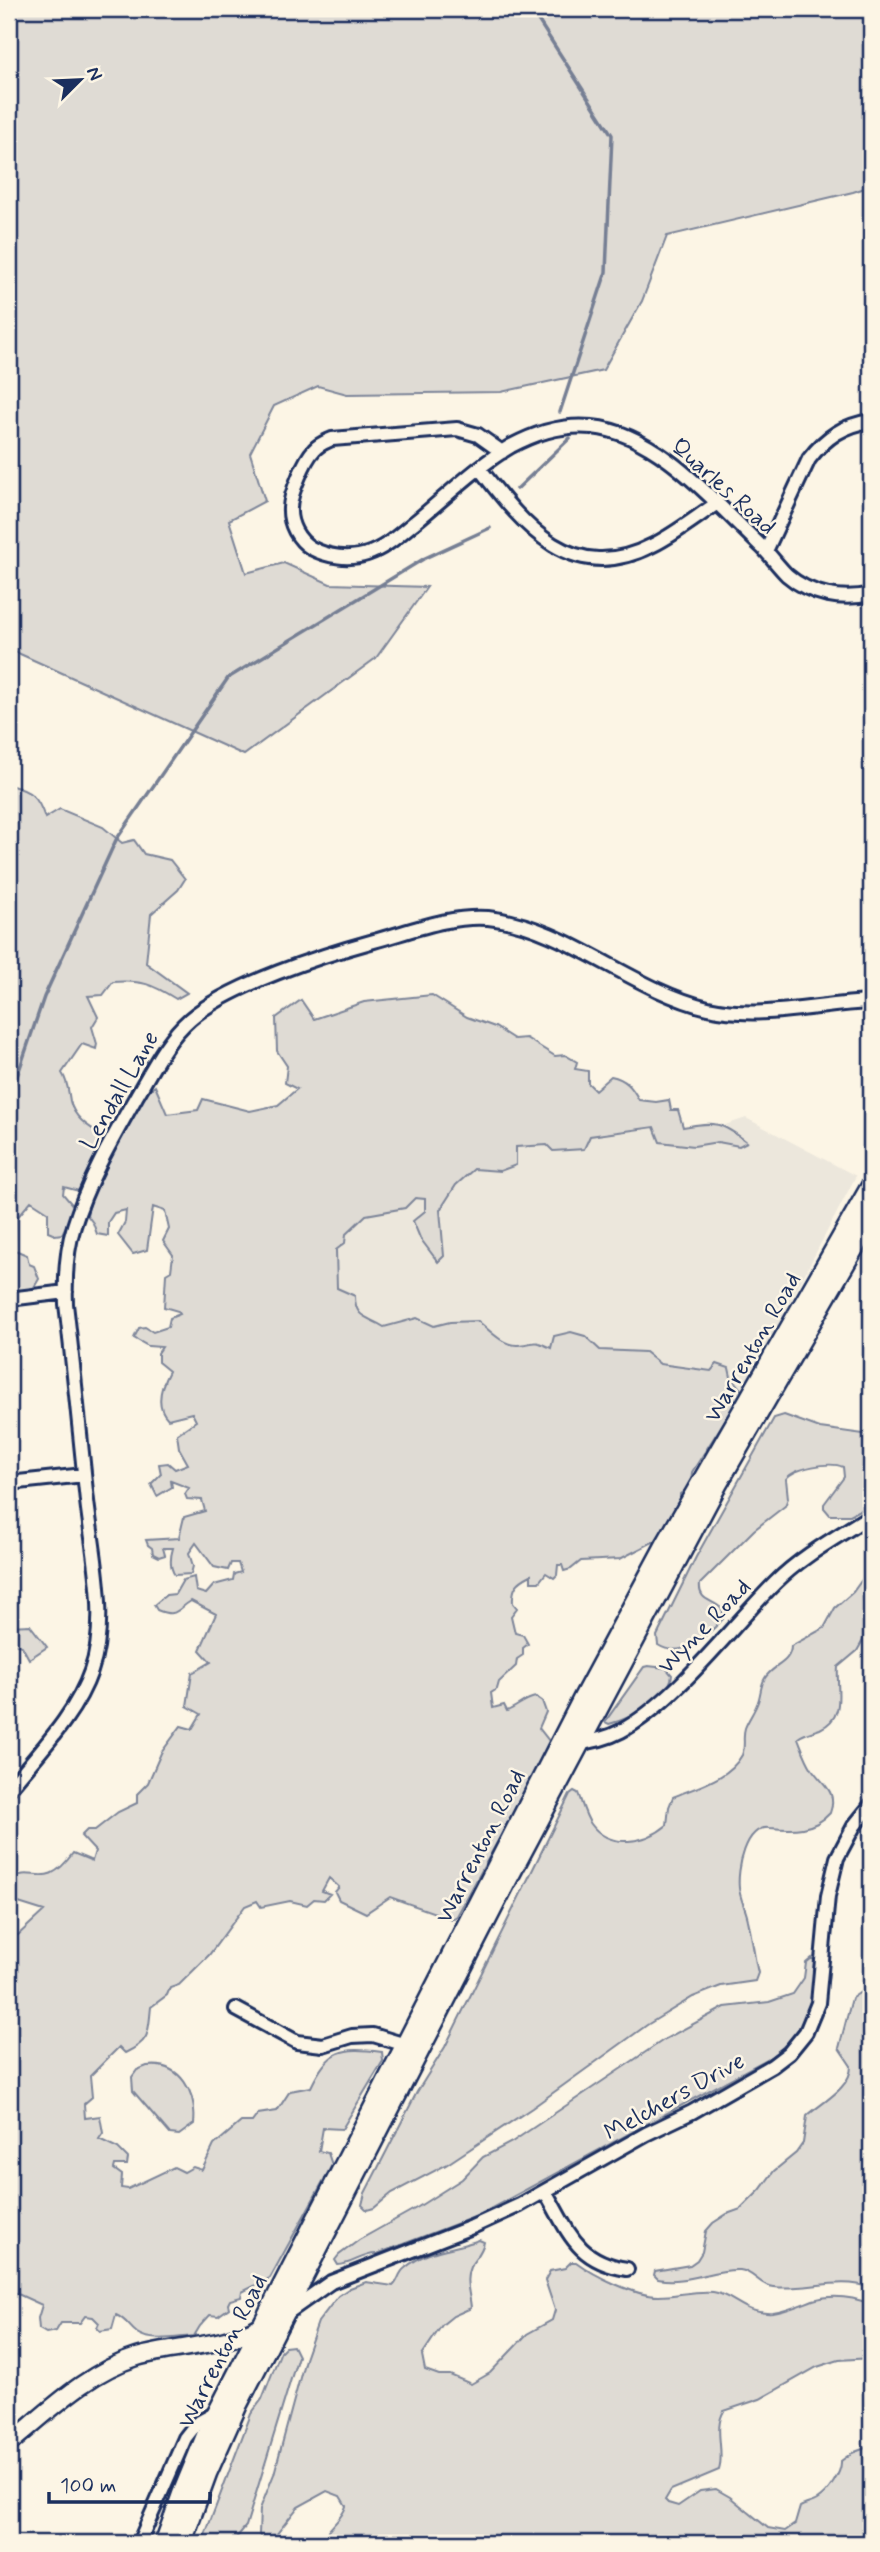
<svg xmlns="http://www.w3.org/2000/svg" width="880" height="2552" font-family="Mynerve,sans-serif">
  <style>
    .built { fill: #ece7dc }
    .green { fill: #dfdbd4; stroke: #7d8599; stroke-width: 2 }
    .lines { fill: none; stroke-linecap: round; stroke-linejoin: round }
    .stream { stroke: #767f94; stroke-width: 3.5 }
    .minor-casing { stroke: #1b2f5e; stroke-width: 18 }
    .tertiary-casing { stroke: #1b2f5e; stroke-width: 21 }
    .primary-casing { stroke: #1b2f5e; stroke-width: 24 }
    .minor { stroke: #fcf5e5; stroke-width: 12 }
    .tertiary { stroke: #fcf5e5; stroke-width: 16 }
    .primary { stroke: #fcf5e5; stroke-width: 19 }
    .labels { text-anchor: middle; stroke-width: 5; stroke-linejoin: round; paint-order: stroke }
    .street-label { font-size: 24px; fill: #1b2f5e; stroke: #fcf5e5 }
  </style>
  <rect width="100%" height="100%" fill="#fcf5e5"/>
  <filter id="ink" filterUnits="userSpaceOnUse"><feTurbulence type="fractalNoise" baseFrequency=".0143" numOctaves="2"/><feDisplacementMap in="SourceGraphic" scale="14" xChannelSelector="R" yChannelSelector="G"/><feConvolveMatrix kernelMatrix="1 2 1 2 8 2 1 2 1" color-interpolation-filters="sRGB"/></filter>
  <g filter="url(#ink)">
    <!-- built -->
    <path class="built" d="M746,1118L856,1176L743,1392L731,1377L686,1366L660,1364L645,1352L600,1350L585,1336L552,1348L534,1340L516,1346L499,1339L478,1321L450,1322L434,1326L416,1318L384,1327L360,1314L355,1309V1296L337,1288L336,1250L345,1243L346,1234L366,1215L405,1208L415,1198L425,1199L420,1238L438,1262L444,1256L440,1210L456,1185L474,1169L500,1171L516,1147L547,1145L583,1149L589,1136L654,1127L694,1146L718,1142L739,1146L747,1142L725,1125Z"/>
    <!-- green -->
    <path class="green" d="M9,9H871V186L853,192L667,236L642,301L603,370L501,392L347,394L318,386L274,406L250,453L265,501L229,520L246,573L284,563L330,584L427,587L376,658L244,755L9,649Z
      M9,785C32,791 38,797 45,818L60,809L103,827L122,843L134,840L144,854L170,860L185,879L178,890L151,914L146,963L187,993L176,999C152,984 142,980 113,982L103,995L88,996L98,1017L92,1027L97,1044L96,1049L82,1044L62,1073C68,1082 68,1090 70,1101C74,1118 90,1129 106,1136L79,1191L64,1187L63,1194L75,1208L62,1234L55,1235L48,1232V1212L31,1201L16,1219L15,1250L27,1255L29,1264L34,1266L39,1279L33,1289L19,1291L9,1287Z
      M432,995L467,1017L495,1027L514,1039L526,1038L555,1056L565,1055L577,1062L575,1069L588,1071V1083L595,1090L611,1076C626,1079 632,1087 639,1100L656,1102L669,1100L671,1110H678L683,1127C716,1121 721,1122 747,1142L739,1146L718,1142L694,1146L660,1142L654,1127L590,1136L584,1149L553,1151L547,1145L516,1147V1165L500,1171L474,1169L456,1185L440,1210L444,1256L438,1262L420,1238L413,1221L425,1211V1199L415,1198L405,1208L366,1215L346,1234L345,1243L336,1250L337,1288L355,1296C355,1319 367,1316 384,1327L417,1318L434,1326L450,1322L478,1321C489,1330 503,1346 518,1345C538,1344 529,1338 551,1348L554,1336L571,1332L585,1336L600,1350L645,1352L660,1364L711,1371L717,1364L729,1368L731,1377L743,1392L692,1472L691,1486L680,1494V1506L655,1541L620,1559L581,1561L571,1569L564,1571L562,1565H558L557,1575L554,1578L546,1573L539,1582H531V1575C517,1582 512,1587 513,1603L517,1608L511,1616L515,1633L523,1635L528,1644L523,1648V1655L517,1659L516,1666L499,1682L497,1689L491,1693L493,1708L504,1705L507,1711C517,1707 526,1698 536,1697L542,1701L546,1712L539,1728L549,1741L531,1780L457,1916L452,1919L390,1897L366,1913L339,1900L335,1892L339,1887L329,1878L322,1891L330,1894L324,1900L314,1899L307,1905L290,1901L261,1907L257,1901L245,1906L209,1955L179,1985L170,1988L167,1995L151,2007C148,2033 151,2041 125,2053L119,2047L90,2076L92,2097L84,2104L85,2118L100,2116L103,2133L99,2139L118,2148L128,2158L127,2165H115L114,2169L122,2175L121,2188L128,2189L174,2167L184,2172L193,2167L202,2170L214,2145L241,2122H252L258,2114L277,2111L290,2091L311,2087C329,2049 341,2047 382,2052L383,2061L342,2129L323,2128L319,2151L328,2153L332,2165L270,2278L242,2292L241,2297L230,2300L228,2304L229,2308L218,2316L210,2315L200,2326L194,2336C178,2337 151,2343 137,2333C128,2326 127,2320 116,2315L112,2329L100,2331L97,2328L99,2323L93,2317L85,2316L80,2323H61L56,2331L46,2333L39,2329L38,2318L42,2305L9,2290V1936L18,1935L44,1911L9,1900V1879C36,1864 44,1893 73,1853L92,1861L95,1851L81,1836L87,1830H95L118,1812L137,1803V1794L148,1783L161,1753L181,1726L192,1729L201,1714L187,1706L192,1673L211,1662L200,1650L216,1614L191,1601C176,1610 177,1618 157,1610L154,1605L166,1595L175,1594L183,1580L194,1577L196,1591L206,1594L214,1585L233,1580L234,1574L241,1572L238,1563H231L228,1570L214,1567L196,1543L189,1553L193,1566L191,1574L175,1575C169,1567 170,1558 173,1548H163L165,1555L159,1557L153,1554L152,1548L148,1545L146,1540L179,1538L184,1517L205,1511L202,1500L187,1499L185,1494L189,1488L171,1481L172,1487L157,1496L151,1484L161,1474L159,1464L168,1463L175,1469L188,1464L179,1448L177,1434L196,1421L192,1413L168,1419C155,1406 161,1386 169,1371L158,1362V1353L162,1347L148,1346L134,1338L139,1328L145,1327L153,1332L168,1327L170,1318L180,1314L178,1311L164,1307L166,1274L171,1271L173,1255L163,1241L169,1229L165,1211L153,1207L147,1250L133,1254L118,1235L125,1222L126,1210L114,1213L108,1222V1236L97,1234L93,1223L87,1215C94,1185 129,1102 155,1086L167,1114L198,1110L203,1099L250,1111L278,1105L297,1089L285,1083L287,1066L277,1051L276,1018L301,1000L314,1019L364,1002Z
      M784,1415L820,1428L871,1435V1504L850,1515H830L824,1508V1504L844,1477L843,1467C830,1461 794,1468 786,1479L788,1498L785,1506L754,1530L700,1584C698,1602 714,1599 723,1610V1619C707,1636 682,1660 658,1645L657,1636L696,1557L774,1418Z
      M871,1567V1589L863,1598L868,1622L866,1635L857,1651L838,1667C836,1689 847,1717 820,1729C812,1732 805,1733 798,1738C802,1748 806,1760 812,1769C823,1785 838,1791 830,1813C814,1831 792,1830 770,1828C745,1825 737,1870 739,1888C740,1899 746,1909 748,1920C752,1937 754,1956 758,1973L755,1981L721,1986L693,1997L647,2025L532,2108L446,2165L392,2193L374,2208L367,2210L362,2205L365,2193L417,2092L445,2047L570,1794L574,1791L578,1793C582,1803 585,1816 591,1824C610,1850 646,1843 667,1825L669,1807L673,1797C696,1787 729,1779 742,1755C746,1746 742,1737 745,1728C748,1720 754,1712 757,1704C761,1696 760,1686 765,1678C773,1665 791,1663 791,1646L824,1628L835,1608L853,1592Z
      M30,1625L47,1647L29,1659L22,1646L9,1643V1626Z
      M648,1666L666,1668L672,1675C669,1699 630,1719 609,1724L605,1722L644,1667Z
      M812,1958L816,1963C811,2006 808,2029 771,2057L477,2216L377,2254C363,2253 352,2265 338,2265L335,2260L339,2255L359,2240L418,2207L462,2179L483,2157L512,2142L665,2039L725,2007L769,2002L793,1994L804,1978L806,1963Z
      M871,1985V2288C840,2276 806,2291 773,2287C760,2286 753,2271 740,2270C714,2268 686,2285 658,2279L654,2275L655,2271L690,2265L697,2260L702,2252L706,2231L713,2223L727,2214L741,2209L760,2190L774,2171L796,2153L803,2143L807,2116C822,2102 851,2088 851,2066L839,2048L852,1998Z
      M147,2066C181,2062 197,2093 194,2124L179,2135L170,2134L133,2091L132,2077L137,2070Z
      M479,2240L484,2242C482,2253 475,2258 470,2267C464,2280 470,2294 471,2308L453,2316L442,2325L422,2355L425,2370L439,2375H450L471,2384L490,2373L527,2334L552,2320L555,2310L545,2280L550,2271L565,2268L571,2262H576C595,2276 635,2296 659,2296C677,2296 695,2290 713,2292C734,2295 745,2315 773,2313C787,2311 800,2305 813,2300C832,2294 853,2297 871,2304V2358L839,2360L817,2367L760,2399L724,2411C713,2429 725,2451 719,2470L671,2490L665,2500L668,2503L678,2506L700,2491L716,2489L730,2497L768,2528L785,2531L795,2524L800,2507C805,2504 812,2503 817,2500C827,2494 842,2473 841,2461L852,2453L871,2446V2543H321C326,2528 342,2521 346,2506L340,2496L327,2491L298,2507L272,2540L269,2543H264L259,2534L260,2509L274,2474L305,2359L318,2322L338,2296L350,2288L366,2282L393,2286C399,2281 398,2273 405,2268C428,2248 453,2250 479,2240Z
      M293,2346L298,2356L246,2526L232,2543H202L251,2414L262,2399L281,2351L285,2347Z"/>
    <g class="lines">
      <!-- stream -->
      <path class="stream" d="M531,9L612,135L606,272L560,412
        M517,489L570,438
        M9,1100L44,997L116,840L228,678L425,558L490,528"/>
      <!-- minor casing -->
      <g class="minor-casing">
        <path id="minor" d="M502,452L478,435L457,429L332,439C325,442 319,444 314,450C305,459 290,494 290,508C289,524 298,540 311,548C328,557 349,560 367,554C386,548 401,533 415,522C446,497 477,466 511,446C537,432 563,424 592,427C658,433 716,504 762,547C771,556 778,566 787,575C810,595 842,601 871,594
          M480,469C525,527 572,587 653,545C675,534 695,518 716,504
          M766,551L809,459C826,437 844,425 871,421
          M9,1299L66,1292
          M9,1483L84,1475
          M574,1744C591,1742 606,1739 621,1731C676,1701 730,1628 775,1583C803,1555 839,1536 871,1515
          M9,1789C38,1753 76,1715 91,1671C109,1620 93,1554 87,1501C80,1436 74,1370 66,1304C65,1278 66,1251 74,1226C88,1180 113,1138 136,1097C152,1070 166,1040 190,1019C229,985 323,955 374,941C411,931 450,915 488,918C566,926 632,990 708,1008C761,1020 818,1004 871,1002
          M236,2009L297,2042L323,2045L352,2036L373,2035L406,2045
          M545,2191C569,2232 576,2261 627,2269
          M287,2313L331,2282L472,2227L520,2205L646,2134L692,2112L772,2066L789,2053L806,2032L818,2003L828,1896L837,1858L854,1826L871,1805
          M139,2543L185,2438L196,2424L218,2412"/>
      </g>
      <!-- tertiary casing -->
      <g class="tertiary-casing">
        <path id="tertiary" d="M9,2444C48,2412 87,2372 137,2357C178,2345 225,2348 262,2325"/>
      </g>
      <!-- primary casing -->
      <g class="primary-casing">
        <path id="primary" d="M165,2543L183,2493L208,2432L583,1699L667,1543L871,1187
          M181,2543L207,2472L237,2405L504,1885L717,1484L871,1218"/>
      </g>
      <!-- minor -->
      <use href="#minor" class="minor"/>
      <!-- tertiary -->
      <use href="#tertiary" class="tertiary"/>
      <!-- primary -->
      <use href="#primary" class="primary"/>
    </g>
  </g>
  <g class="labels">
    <!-- street labels -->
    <g class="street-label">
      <text transform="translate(724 486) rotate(42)" y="8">Quarles Road</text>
      <text transform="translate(119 1090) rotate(-60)" y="8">Lendall Lane</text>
      <text transform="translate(752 1347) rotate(-60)" y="8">Warrenton Road</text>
      <text transform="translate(704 1626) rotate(-46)" y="8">Wyne Road</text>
      <text transform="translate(480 1846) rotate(-63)" y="8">Warrenton Road</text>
      <text transform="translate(674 2096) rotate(-29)" y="8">Melchers Drive</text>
      <text transform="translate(222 2351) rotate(-63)" y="8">Warrenton Road</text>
    </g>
  </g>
  <!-- margin -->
  <rect width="880" height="2552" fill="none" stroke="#fcf5e5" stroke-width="35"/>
  <rect x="18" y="18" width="845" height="2517" fill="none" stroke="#1b2f5e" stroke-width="2.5" filter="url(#ink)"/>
  <!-- north arrow -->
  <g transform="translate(80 80) rotate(66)" stroke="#fcf5e5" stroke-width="5" paint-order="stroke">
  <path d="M0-5L12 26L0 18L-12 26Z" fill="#1b2f5e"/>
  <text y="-10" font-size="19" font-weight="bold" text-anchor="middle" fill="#1b2f5e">N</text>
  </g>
  <!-- scale -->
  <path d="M49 2492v10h161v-10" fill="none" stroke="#1b2f5e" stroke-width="3.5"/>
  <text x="60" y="2492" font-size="21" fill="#1b2f5e" stroke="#fcf5e5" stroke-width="5" paint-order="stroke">100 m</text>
</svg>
